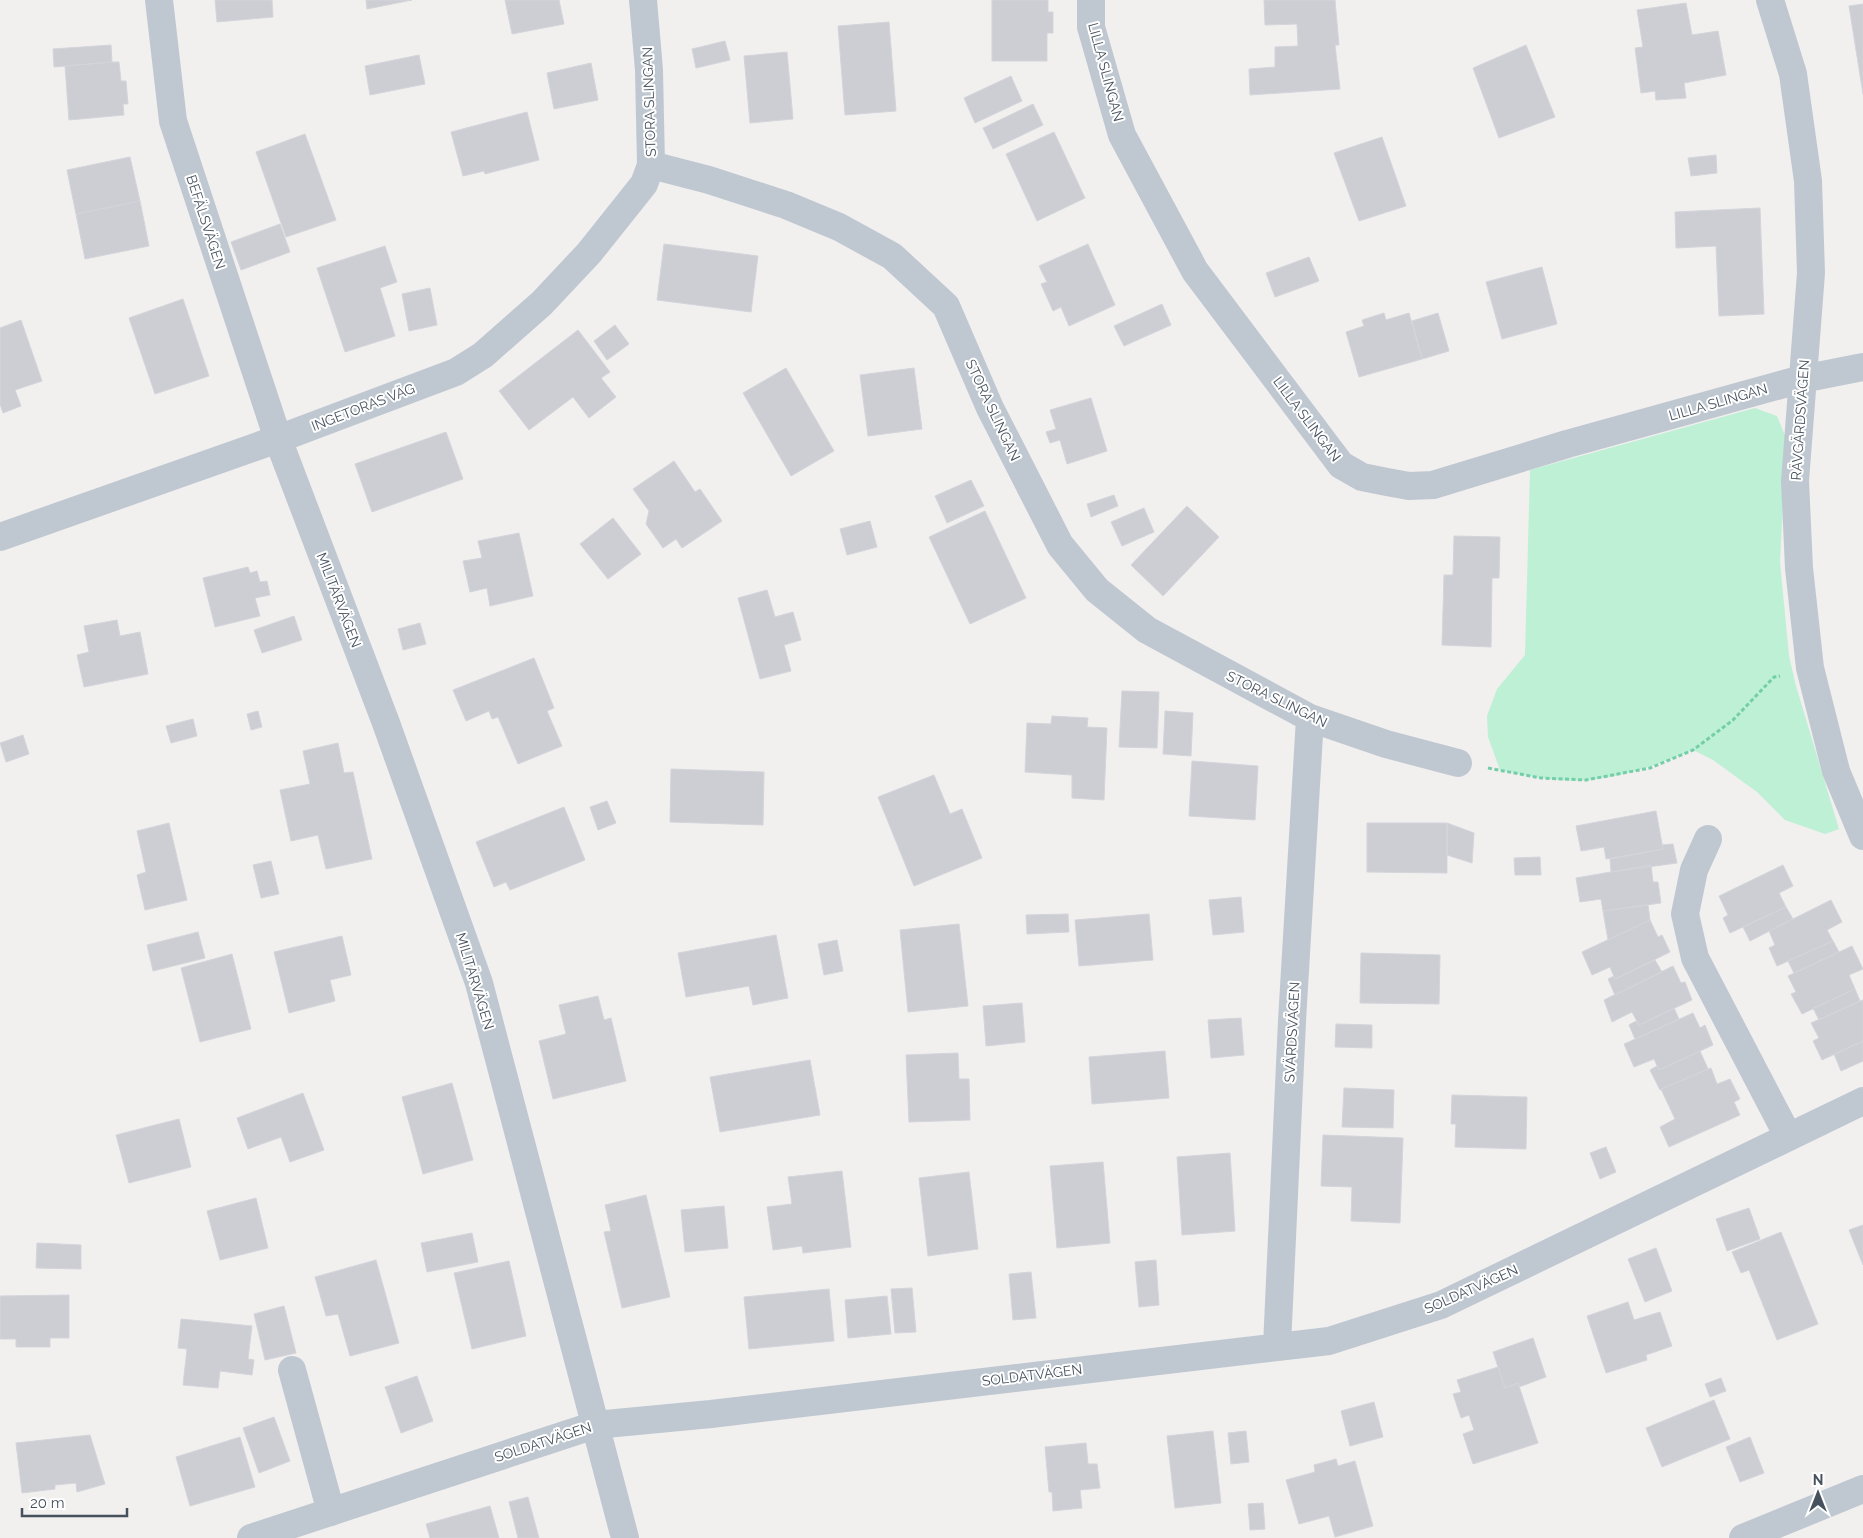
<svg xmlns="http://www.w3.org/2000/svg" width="1863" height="1538" font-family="Raleway,sans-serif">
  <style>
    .green { fill: #bdf0d5 }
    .building { fill: #ccced4; stroke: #d3d5db }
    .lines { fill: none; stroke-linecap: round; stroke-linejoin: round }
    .path { stroke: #74cea9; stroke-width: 3; stroke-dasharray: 4 2.5; stroke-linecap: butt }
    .minor { stroke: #bfc8d1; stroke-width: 28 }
    .labels { text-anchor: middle; stroke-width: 4; stroke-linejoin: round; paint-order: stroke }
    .street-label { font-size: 14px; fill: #47515d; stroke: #fff }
  </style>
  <rect width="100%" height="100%" fill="#f2efef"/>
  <!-- green -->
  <path class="green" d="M1755,408L1777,416L1786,438L1780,562L1789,656L1796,686L1839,829L1825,834L1785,820L1757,792L1713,760L1693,750C1659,764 1624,777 1587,780C1558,783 1528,776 1500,770L1488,737L1487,716L1497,689L1525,655L1530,470Z"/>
  <!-- building -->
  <path class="building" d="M215,0H272L273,17L217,22Z
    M366,0H412L367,9Z
    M505,0H559L564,24L512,34Z
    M992,0H1048V12H1053V33H1047V61H992Z
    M1264,0H1335L1339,45H1335L1340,89L1250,95L1249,69L1275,67V47L1298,46L1297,24L1265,25Z
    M1686,3L1692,35L1718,31L1726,75L1684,83L1686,98L1656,100L1655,91L1641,93L1635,48L1643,47L1637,10Z
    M1863,4V94L1849,6Z
    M889,22L896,111L845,115L838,26Z
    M725,41L730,60L696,68L692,49Z
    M111,45L112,62L54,67L53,49Z
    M1526,45L1555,117L1499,138L1473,68Z
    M787,52L793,119L750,123L744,56Z
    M419,55L425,84L370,95L365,66Z
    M112,62H119L121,81H126L128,104H123L124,115L69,120L65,66Z
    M591,63L598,100L554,109L547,73Z
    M1011,76L1022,101L975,123L964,98Z
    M1033,104L1043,125L993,149L983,128Z
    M527,112L539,160L485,174L484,171L463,176L451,132Z
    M1054,132L1085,198L1037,221L1006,154Z
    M305,134L336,220L286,237L256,152Z
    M1382,137L1406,206L1359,221L1334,153Z
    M1716,155L1717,173L1691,176L1688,158Z
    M130,157L140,201L76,214L67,170Z
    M140,201L149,246L85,259L76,214Z
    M1760,208L1764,314L1719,316L1716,246L1676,248L1675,212Z
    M280,224L290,252L241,270L231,242Z
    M664,244L758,256L751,312L657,300Z
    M1088,244L1115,305L1069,326L1061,307L1053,311L1041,284L1047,282L1039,266Z
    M385,246L397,282L380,288L395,336L345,352L317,268Z
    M1309,257L1319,281L1275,297L1266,273Z
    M1542,267L1557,324L1502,339L1486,282Z
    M430,288L437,325L409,331L402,294Z
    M183,299L209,376L155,394L129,318Z
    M1162,304L1171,325L1124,346L1114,326Z
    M1384,313L1386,320L1409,313L1422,359L1359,377L1346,332L1364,326L1362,320Z
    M1438,313L1449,351L1422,359L1412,321Z
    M21,320L42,381L15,390L21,406L3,413L0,404V328Z
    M615,325L629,344L607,360L594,341Z
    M578,330L610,372L601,378L616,397L589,418L573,397L529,430L499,391Z
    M786,368L834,451L791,476L743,393Z
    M914,368L922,429L868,436L860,375Z
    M1091,398L1107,451L1067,464L1060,440L1050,443L1046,432L1056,429L1050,410Z
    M446,432L463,479L372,512L355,464Z
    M674,461L695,492L700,489L722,521L682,548L676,539L663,548L646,524L649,511L633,489Z
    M971,480L984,506L947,523L935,496Z
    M1114,495L1118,506L1091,517L1087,504Z
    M1187,506L1219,537L1163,596L1131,565Z
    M1144,508L1154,532L1122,546L1111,522Z
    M985,511L1026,598L970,624L929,537Z
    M613,518L641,554L608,579L580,544Z
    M870,521L877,547L847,555L840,529Z
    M519,533L533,596L490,606L487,588L470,592L463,561L482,558L478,541Z
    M1454,536L1500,537L1499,578H1492L1491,647L1442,645L1444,575H1453Z
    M248,567L250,573L257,571L260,582L267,581L270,595L255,598L260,616L215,627L203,578Z
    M767,590L775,617L793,612L801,640L784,645L791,671L760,679L738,598Z
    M294,616L302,640L262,653L254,630Z
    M117,620L120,636L140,632L148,674L84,687L77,655L89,652L84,626Z
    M420,623L426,644L403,650L398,629Z
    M534,658L554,708L547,711L562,746L518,764L498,717L492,719L489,711L466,721L453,690Z
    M1122,691L1159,692L1157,748L1119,747Z
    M258,711L262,727L251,730L247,714Z
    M1165,711L1193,713L1191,756L1163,754Z
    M1052,716L1088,718L1087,727L1107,728L1104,800L1072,798V775L1025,772L1027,723L1051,724Z
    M193,719L197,736L171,743L166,726Z
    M23,735L29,754L6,762L0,743Z
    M338,743L344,773L353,772L372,859L326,869L318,835L291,841L280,790L310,784L303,751Z
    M1192,761L1258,766L1255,820L1189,816Z
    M671,769L764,772L763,825L670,822Z
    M934,775L950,814L962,809L982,858L914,886L878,797Z
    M607,801L616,823L598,830L590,807Z
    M564,807L585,860L510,890L506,882L494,887L476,842Z
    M1656,811L1663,849L1606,859L1604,847L1581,851L1576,826Z
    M169,823L187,900L145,910L137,875L146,872L137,831Z
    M1367,823H1447V873L1367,872Z
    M1447,823L1474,833L1472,863L1447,855Z
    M1673,844L1677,863L1611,872L1610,859L1663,849L1662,845Z
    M1540,857L1541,875H1515L1514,858Z
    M271,861L279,894L261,898L253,865Z
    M1651,865L1653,882H1658L1661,903L1603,911L1601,899L1580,902L1576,878Z
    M1783,865L1793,886L1779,893L1786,907L1730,933L1723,918L1728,915L1719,896Z
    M1241,897L1244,932L1213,935L1209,900Z
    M1831,900L1842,922L1827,930L1833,941L1777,966L1769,948L1775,945L1769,931Z
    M1648,905L1650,920L1608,940L1603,911Z
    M1786,907L1793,919L1750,941L1743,927Z
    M1068,914L1069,932L1027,934L1026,915Z
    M1149,914L1153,960L1079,966L1075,920Z
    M1650,920L1658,937L1662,935L1670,952L1615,979L1610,967L1592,975L1582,952Z
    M959,924L968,1006L908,1012L900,930Z
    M198,932L205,958L153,971L147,945Z
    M776,935L788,998L753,1005L749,986L686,997L678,953Z
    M342,936L351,975L330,980L335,1001L289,1013L274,952Z
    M837,940L843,971L824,975L818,944Z
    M1833,941L1839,952L1794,973L1788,961Z
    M1852,946L1863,969L1849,975L1855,989L1802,1014L1791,994L1796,992L1788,976Z
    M1361,953L1440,955L1439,1004L1360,1003Z
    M232,954L251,1029L200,1042L181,968Z
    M1655,960L1662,972L1615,995L1608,979L1614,976L1615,979Z
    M1673,966L1681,983L1685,982L1692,1000L1639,1025L1632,1012L1612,1022L1604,1000Z
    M1855,989L1860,1001L1819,1020L1813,1008Z
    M598,996L604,1020L611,1018L626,1081L553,1099L539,1041L566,1034L559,1005Z
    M1863,1000V1041L1822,1060L1813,1041L1819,1038L1811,1023Z
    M1022,1003L1025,1042L986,1046L983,1006Z
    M1674,1008L1679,1019L1635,1039L1629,1025L1636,1021L1639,1025Z
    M1693,1013L1700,1028L1705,1025L1713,1045L1659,1070L1654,1059L1634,1067L1624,1044Z
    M1241,1018L1244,1055L1211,1058L1208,1020Z
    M1336,1024L1372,1025V1048L1335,1047Z
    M1863,1041V1061L1841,1071L1834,1054Z
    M1165,1051L1169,1098L1092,1104L1089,1057Z
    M1700,1051L1708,1069L1660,1090L1650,1070L1657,1066L1659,1070Z
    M958,1053L959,1079H969L970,1120L909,1122L906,1055Z
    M810,1060L820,1115L720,1132L710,1077Z
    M1711,1068L1717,1084L1730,1079L1740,1099L1734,1102L1740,1115L1669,1147L1660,1127L1675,1119L1661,1089Z
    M452,1083L473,1160L423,1174L402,1097Z
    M1344,1088L1394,1090L1393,1128L1342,1127Z
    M303,1093L324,1150L290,1162L281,1137L248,1149L237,1118Z
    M1452,1095L1527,1097L1526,1149L1455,1147L1456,1124H1451Z
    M179,1119L191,1167L129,1183L116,1135Z
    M1323,1135L1403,1138L1400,1223L1351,1221L1352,1187L1321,1186Z
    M1606,1147L1616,1172L1600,1179L1590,1153Z
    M1230,1153L1235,1231L1182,1235L1177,1157Z
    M1103,1162L1110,1243L1057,1248L1050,1166Z
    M842,1171L851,1247L803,1253L802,1246L773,1250L767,1207L792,1204L788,1177Z
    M969,1172L978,1249L928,1256L919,1178Z
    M646,1195L670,1297L622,1308L604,1232L611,1231L605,1205Z
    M256,1198L268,1248L220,1260L207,1211Z
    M724,1206L728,1248L685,1252L681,1210Z
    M1749,1208L1760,1239L1727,1251L1716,1219Z
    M1863,1225V1265L1849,1230Z
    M1781,1232L1818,1324L1777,1340L1749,1270L1741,1273L1732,1252Z
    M472,1233L478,1262L427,1272L421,1243Z
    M37,1243L81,1245V1269L36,1268Z
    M1656,1248L1672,1291L1645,1302L1628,1259Z
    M376,1260L399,1343L350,1356L338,1314L326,1316L315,1277Z
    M1156,1260L1159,1305L1139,1307L1135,1262Z
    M509,1261L526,1336L472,1349L454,1273Z
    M1031,1272L1036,1318L1013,1320L1009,1274Z
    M912,1288L916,1332L895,1333L891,1289Z
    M829,1289L834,1341L749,1349L744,1297Z
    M69,1295V1338H50V1347H16V1339H0V1296Z
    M887,1296L891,1334L848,1338L845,1300Z
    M1628,1302L1634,1320L1660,1312L1672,1346L1646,1355L1647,1360L1606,1373L1587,1316Z
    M284,1306L296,1353L265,1360L254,1314Z
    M181,1319L252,1326L248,1359L254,1360L252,1375L220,1371L218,1388L183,1385L187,1349L178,1348Z
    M1533,1338L1546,1377L1519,1387L1518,1383L1505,1388L1493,1352Z
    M1498,1367L1505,1388L1518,1383L1538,1443L1473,1464L1463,1434L1474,1430L1469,1415L1461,1418L1453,1394L1461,1392L1457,1380Z
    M417,1376L433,1421L401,1433L385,1387Z
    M1721,1378L1726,1391L1710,1397L1705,1384Z
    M1714,1400L1730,1439L1662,1467L1646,1428Z
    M1374,1402L1383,1437L1350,1446L1341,1411Z
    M274,1417L290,1461L259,1473L243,1428Z
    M1213,1431L1221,1503L1175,1508L1167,1436Z
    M1246,1431L1249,1462L1231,1464L1228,1433Z
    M90,1435L105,1484L77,1492L76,1483L55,1485V1489L22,1493L16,1443Z
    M240,1437L255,1487L190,1506L176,1457Z
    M1750,1437L1764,1473L1740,1482L1726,1447Z
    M1086,1443L1088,1464H1097L1100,1488L1080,1490L1082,1508L1053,1511L1052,1492H1049L1045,1447Z
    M1336,1459L1338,1466L1355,1461L1373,1526L1335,1537L1329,1516L1299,1524L1286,1480L1315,1472L1314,1465Z
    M528,1497L539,1538H518L509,1502Z
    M1263,1503L1265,1529L1250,1530L1248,1504Z
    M490,1506L499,1538H430L426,1524Z"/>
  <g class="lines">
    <!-- path -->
    <path class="path" d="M1488,768L1541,778L1586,780L1650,768L1693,750L1733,720L1774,677L1780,676"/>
    <!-- minor -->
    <path class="minor" d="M159,0L173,121L278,439L386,723L479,983L625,1538
      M643,0L649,70L651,165L709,180L786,205L839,227L892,256L946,306L990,408L1060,545L1097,590L1147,630L1310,718L1386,744L1458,763
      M1091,0V27L1122,135L1195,271L1341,465L1362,477L1387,482L1409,486L1433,485L1567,444L1802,379L1863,367
      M1770,0L1793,74L1808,181L1811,273L1795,481L1799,568L1810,668L1836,771L1863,836
      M0,537L278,439L456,372L483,355L542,303L589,253L644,184L651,165
      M1708,839L1694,870L1685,914L1695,958L1788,1136
      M1277,1346L1292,1021L1310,718
      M292,1370L331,1512
      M251,1538L595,1425L711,1414L1329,1341L1441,1305L1863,1101
      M1743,1538L1863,1489"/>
  </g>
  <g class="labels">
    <!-- street labels -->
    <g class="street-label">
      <text transform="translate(1106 72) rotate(75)" y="5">LILLA SLINGAN</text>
      <text transform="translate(649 102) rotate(-92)" y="5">STORA SLINGAN</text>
      <text transform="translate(206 222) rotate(72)" y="5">BEFÄLSVÄGEN</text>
      <text transform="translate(1718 402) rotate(-16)" y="5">LILLA SLINGAN</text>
      <text transform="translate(363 407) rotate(-21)" y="5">INGETORAS VÄG</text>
      <text transform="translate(993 410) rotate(65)" y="5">STORA SLINGAN</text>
      <text transform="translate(1307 419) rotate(53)" y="5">LILLA SLINGAN</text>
      <text transform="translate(1800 420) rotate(-86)" y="5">RÄVGÄRDSVÄGEN</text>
      <text transform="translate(339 600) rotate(69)" y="5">MILITÄRVÄGEN</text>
      <text transform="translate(1277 699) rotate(26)" y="5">STORA SLINGAN</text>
      <text transform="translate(475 981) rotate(73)" y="5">MILITÄRVÄGEN</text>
      <text transform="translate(1292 1032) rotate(-87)" y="5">SVÄRDSVÄGEN</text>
      <text transform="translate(1471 1289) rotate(-24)" y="5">SOLDATVÄGEN</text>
      <text transform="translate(1032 1375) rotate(-7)" y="5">SOLDATVÄGEN</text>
      <text transform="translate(543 1442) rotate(-18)" y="5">SOLDATVÄGEN</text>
    </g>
  </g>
  <!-- north arrow -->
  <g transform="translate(1818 1493)" stroke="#ffffff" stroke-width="4" paint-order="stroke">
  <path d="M0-4L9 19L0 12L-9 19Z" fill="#47515d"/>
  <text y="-8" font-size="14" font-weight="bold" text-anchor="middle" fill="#47515d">N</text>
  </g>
  <!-- scale -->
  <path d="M22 1508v8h105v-8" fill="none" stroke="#47515d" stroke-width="2.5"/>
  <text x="30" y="1508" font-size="15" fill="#47515d" stroke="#ffffff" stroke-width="4" paint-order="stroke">20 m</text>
</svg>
